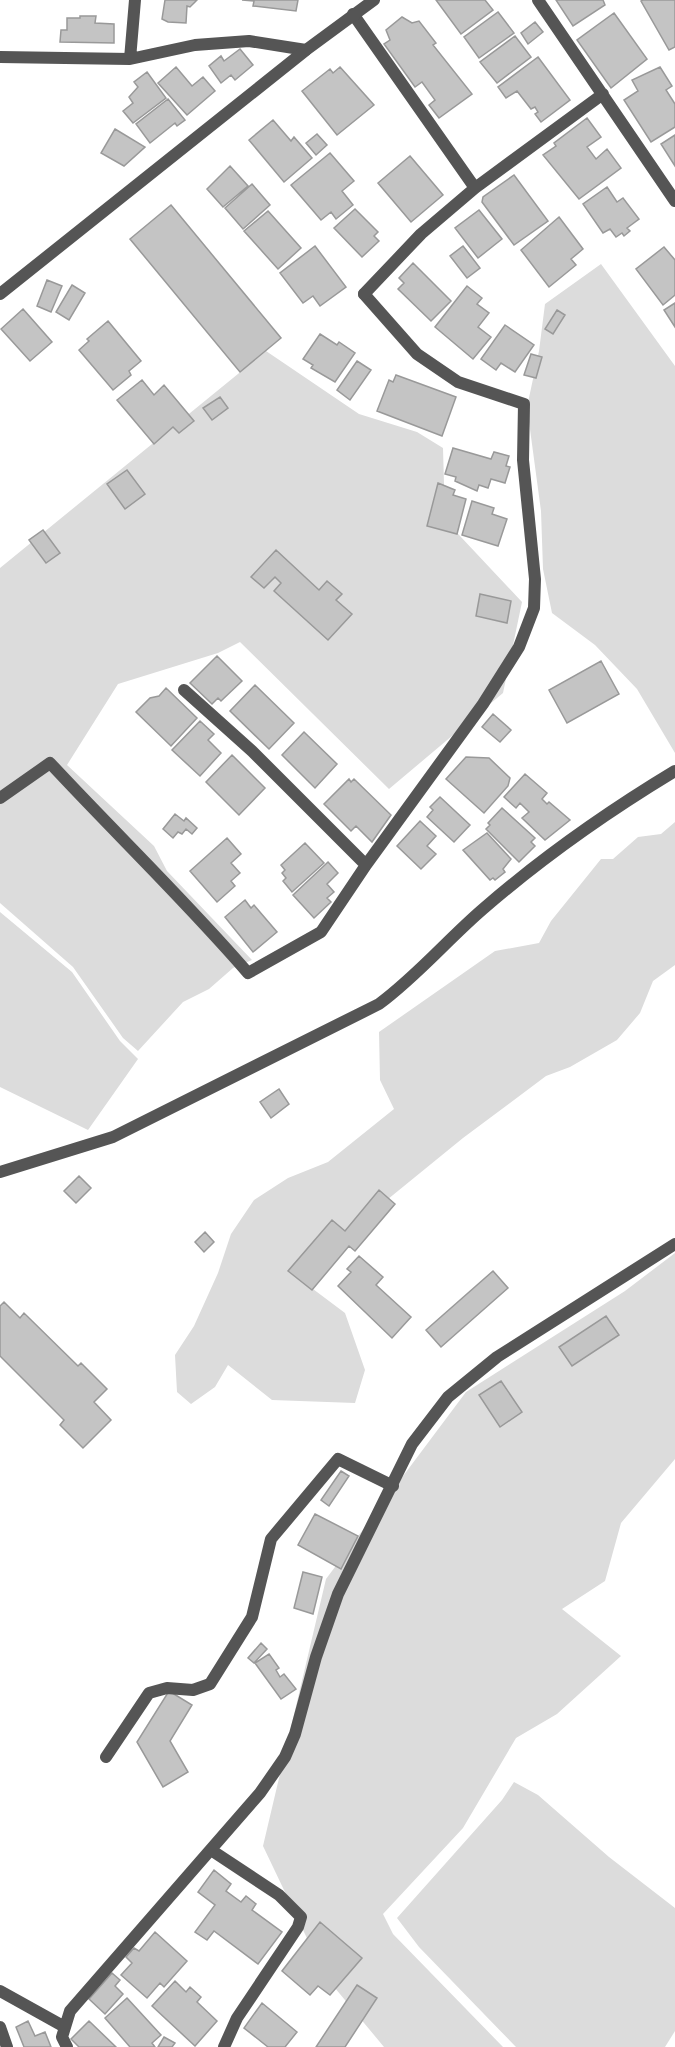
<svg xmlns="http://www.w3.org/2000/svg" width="675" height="2047" font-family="'Sofia Sans Condensed',sans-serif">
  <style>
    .green { fill: #dcdcdc }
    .building { fill: #c4c4c4; stroke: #999; stroke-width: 1.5 }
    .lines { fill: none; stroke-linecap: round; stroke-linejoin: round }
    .service { stroke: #555; stroke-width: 12 }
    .minor { stroke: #555; stroke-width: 12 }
    .tertiary { stroke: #555; stroke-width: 12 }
  </style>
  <rect width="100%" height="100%" fill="#fff"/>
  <!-- green -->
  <path class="green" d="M601,264L675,366V753L637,689L595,645L552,613L543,569L541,511L527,407L539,351L545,304Z
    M266,351L359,414L417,432L443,448L445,520L522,602L503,693L389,789L240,642L218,653L118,684L67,765L154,846L167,871L252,960L233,968L209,989L183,1002L138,1051L123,1038L73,967L0,903V568Z
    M675,822V965L653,981L640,1013L617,1040L570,1067L546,1076L463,1138L323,1252L313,1289L345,1313L365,1370L355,1403L272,1400L228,1365L215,1387L191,1404L177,1392L175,1355L194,1326L218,1273L231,1234L254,1200L288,1178L328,1162L394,1109L380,1080L379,1032L495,951L539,943L551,921L601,859H613L638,837L661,834Z
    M0,912L72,972L120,1041L138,1059L88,1130L0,1087Z
    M675,1253V1459L621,1523L605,1581L562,1609L621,1656L557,1714L516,1738L463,1828L383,1914L393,1934L503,2047H384L325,1976L263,1846L326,1579L466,1392L625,1291Z
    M514,1782L538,1795L609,1857L675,1908V2031L665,2047H516L419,1947L397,1918L502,1800Z"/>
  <!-- building -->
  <path class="building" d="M165,0H197L190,7L187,6L186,23L168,22L162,19Z
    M242,0H298L296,11L253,6L254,1Z
    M436,0H485L493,10L461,34Z
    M556,0H603L605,5L573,26Z
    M643,0H675V47L669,50L641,1Z
    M498,12L514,33L479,58L464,37Z
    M614,13L647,59L611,88L577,40Z
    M80,16H96L95,23L114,24V43L60,42L61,30H67V18H80Z
    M402,17L412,23L419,21L436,43L433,45L472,94L439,118L429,105L435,100L422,82L415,87L384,44L390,40L386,30Z
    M535,22L543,32L528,44L521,33Z
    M515,36L531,57L497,83L480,62Z
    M240,49L253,65L235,80L231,75L221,83L209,66L221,56L224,61Z
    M538,57L570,100L541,122L535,114L538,112L535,107L531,109L517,91L506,98L498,87Z
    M176,67L192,86L203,77L215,91L187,115L158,83Z
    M340,67L374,105L337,135L302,91L330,69L333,73Z
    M660,67L672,86L666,90L675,104V127L651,142L624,100L638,91L632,80Z
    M147,72L166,98L133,123L123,111L133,103L129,97L138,87L134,82Z
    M168,99L185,120L177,126L175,123L150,143L136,124Z
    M587,118L601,137L587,147L596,159L607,149L621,168L579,199L543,155L556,146L554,143Z
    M273,120L291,141L294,137L312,158L284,182L249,140Z
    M115,129L145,147L124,166L101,153Z
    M317,134L327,145L316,155L306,143Z
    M675,135V166L661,144Z
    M330,153L354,181L342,191L353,205L336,219L331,212L321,220L291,185Z
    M410,156L443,195L411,222L378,183Z
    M230,166L248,186L223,207L207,189Z
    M514,175L548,221L514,245L482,202L483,197Z
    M252,184L270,205L243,229L225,208Z
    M607,187L617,202L623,198L639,219L627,228L630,231L624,236L622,233L616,237L610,229L603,233L583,204Z
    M171,205L281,338L240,372L130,239Z
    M355,209L378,232L374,236L379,241L362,257L334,228Z
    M479,210L502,239L478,258L455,228Z
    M268,211L301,248L278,269L244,231Z
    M559,217L583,249L571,259L576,265L549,287L521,250Z
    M315,246L346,287L320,306L313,296L303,303L280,273Z
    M463,246L480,268L467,278L450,256Z
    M664,247L675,260V295L663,305L636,269Z
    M413,263L451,301L431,321L398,289L404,283L399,278Z
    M47,280L62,286L51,312L37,306Z
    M72,285L85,293L69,320L56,312Z
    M467,286L482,298L477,304L489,313L478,327L491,337L473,359L435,327Z
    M675,303V327L664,310Z
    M23,309L52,342L30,361L1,329Z
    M557,310L565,315L553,334L545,329Z
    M108,321L141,361L129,371L131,375L113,390L79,350L89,341L87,339Z
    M505,325L534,345L515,372L501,363L496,370L481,359Z
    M320,334L337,345L339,342L355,353L335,382L311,368L313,365L303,359Z
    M531,354L542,357L536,378L524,375Z
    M357,361L371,370L350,400L337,390Z
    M396,375L456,397L442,436L377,411L389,380L393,382Z
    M142,380L154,395L164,385L194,421L179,433L173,427L154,444L117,400Z
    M220,397L228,408L212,420L203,408Z
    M453,448L491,459L494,452L509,456L506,466L510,467L505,483L491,479L488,488L479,485L477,491L455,481L456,477L445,474Z
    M127,470L145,494L125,509L107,484Z
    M438,483L455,490L453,495L466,499L457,534L427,526Z
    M472,501L494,508L492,514L507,519L498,546L462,535Z
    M43,530L60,553L46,563L29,540Z
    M276,550L319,590L327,581L342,594L336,600L352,614L328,640L274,591L281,583L275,577L264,588L251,577Z
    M480,594L511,601L507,623L476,616Z
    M217,656L242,681L221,701L218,698L212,704L190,683Z
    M601,661L619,694L567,723L549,690Z
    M255,685L294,723L269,749L230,711Z
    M166,688L197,718L171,746L136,712L150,698L159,696Z
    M493,714L511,730L500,742L482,727Z
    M200,721L214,734L208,740L221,753L200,776L172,750Z
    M304,732L337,764L315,788L282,755Z
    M232,755L265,788L239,815L206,782Z
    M466,757L489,758L510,778L508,786L484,813L446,779Z
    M525,774L547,793L542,799L547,804L549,802L570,820L545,840L522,818L529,812L520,803L516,808L504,797Z
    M349,779L351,782L354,779L391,815L372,842L356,826L351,831L324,804Z
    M440,797L470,825L454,842L427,817L433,810L430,807Z
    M502,808L535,838L531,842L535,846L519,862L486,829L490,825L488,823Z
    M175,814L184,821L186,818L197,828L192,834L186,829L182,834L178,832L173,838L163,829Z
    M420,821L436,836L427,846L436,854L421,869L397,846Z
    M487,833L511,859L503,869L505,872L495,880L493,878L490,880L463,850Z
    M227,838L241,854L231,863L240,873L231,881L235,886L217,902L190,871Z
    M305,843L324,863L292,892L283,881L286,878L282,873L285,870L281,865Z
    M328,862L338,873L327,884L334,892L327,898L331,902L314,918L293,895Z
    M245,900L251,908L254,905L277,932L253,952L225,917Z
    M279,1089L289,1104L271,1118L260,1102Z
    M79,1176L91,1188L76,1203L64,1191Z
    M379,1190L395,1204L355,1251L349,1246L312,1290L288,1271L332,1220L345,1231Z
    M205,1232L214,1242L204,1252L195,1242Z
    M359,1256L383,1277L376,1285L411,1317L392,1338L338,1286L351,1272L347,1269Z
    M493,1271L508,1288L441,1347L426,1330Z
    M4,1302L20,1318L24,1313L78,1366L81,1363L107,1389L94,1402L111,1420L83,1448L60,1425L64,1420L0,1356V1306Z
    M606,1316L619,1335L572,1366L559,1347Z
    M501,1381L522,1412L500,1427L479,1395Z
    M341,1471L349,1476L329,1506L321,1500Z
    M315,1514L358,1536L341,1569L298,1545Z
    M303,1572L322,1577L313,1614L294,1608Z
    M261,1643L267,1649L254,1663L248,1658Z
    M269,1654L279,1668L276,1670L280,1677L284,1674L296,1689L281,1699L255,1663Z
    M169,1691L192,1705L170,1741L188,1772L163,1787L137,1742Z
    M214,1870L231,1884L226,1891L241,1902L246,1896L256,1904L252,1910L282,1932L258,1964L214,1931L207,1940L195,1932L215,1905L198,1892Z
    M320,1922L362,1958L330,1995L318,1986L310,1995L282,1971Z
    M155,1932L187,1961L164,1987L160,1983L147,1998L121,1975L132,1963L126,1957L134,1948L139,1951Z
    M112,1973L120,1980L115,1986L123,1994L105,2014L89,1999Z
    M175,1981L186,1992L190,1987L201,1997L197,2002L217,2021L195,2046L152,2006Z
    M357,1985L377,1998L345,2047H316Z
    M127,1998L161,2035L152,2043L155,2047H130L105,2018Z
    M262,2003L297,2032L285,2047H268L244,2028Z
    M28,2021L35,2036L45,2032L51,2047H24L16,2027Z
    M89,2021L116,2047H79L71,2039Z
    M164,2037L175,2043L172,2047H158Z"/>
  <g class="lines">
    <!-- service -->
    <path class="service" d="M184,690L252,751L366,865
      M0,798L50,763C115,833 185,900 248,973L321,932L366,865L483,704L519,647L534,608L535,579L523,460L524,404L458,382L417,354L364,294
      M106,1757L149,1693L167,1688L193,1690L210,1684L252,1617L271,1539L338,1459L393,1486"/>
    <!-- minor -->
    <path class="minor" d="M538,0L675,201
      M353,14L475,188
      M0,57L130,59L195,45L249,41L306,50
      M130,59L135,0
      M364,294L421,234L475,188L603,94
      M0,1172L113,1137L379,1004C417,976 447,940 483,909C543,857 607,812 675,771
      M211,1850L279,1895L301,1917L298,1927L237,2018L224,2047
      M0,1991L63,2026
      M0,2027L7,2047
      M67,2047L62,2037L70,2011L260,1793L285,1757L295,1734L316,1657L338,1594L412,1444L448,1397L497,1357L675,1244"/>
    <!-- tertiary -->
    <path class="tertiary" d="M0,294L306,50L374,0"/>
  </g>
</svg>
